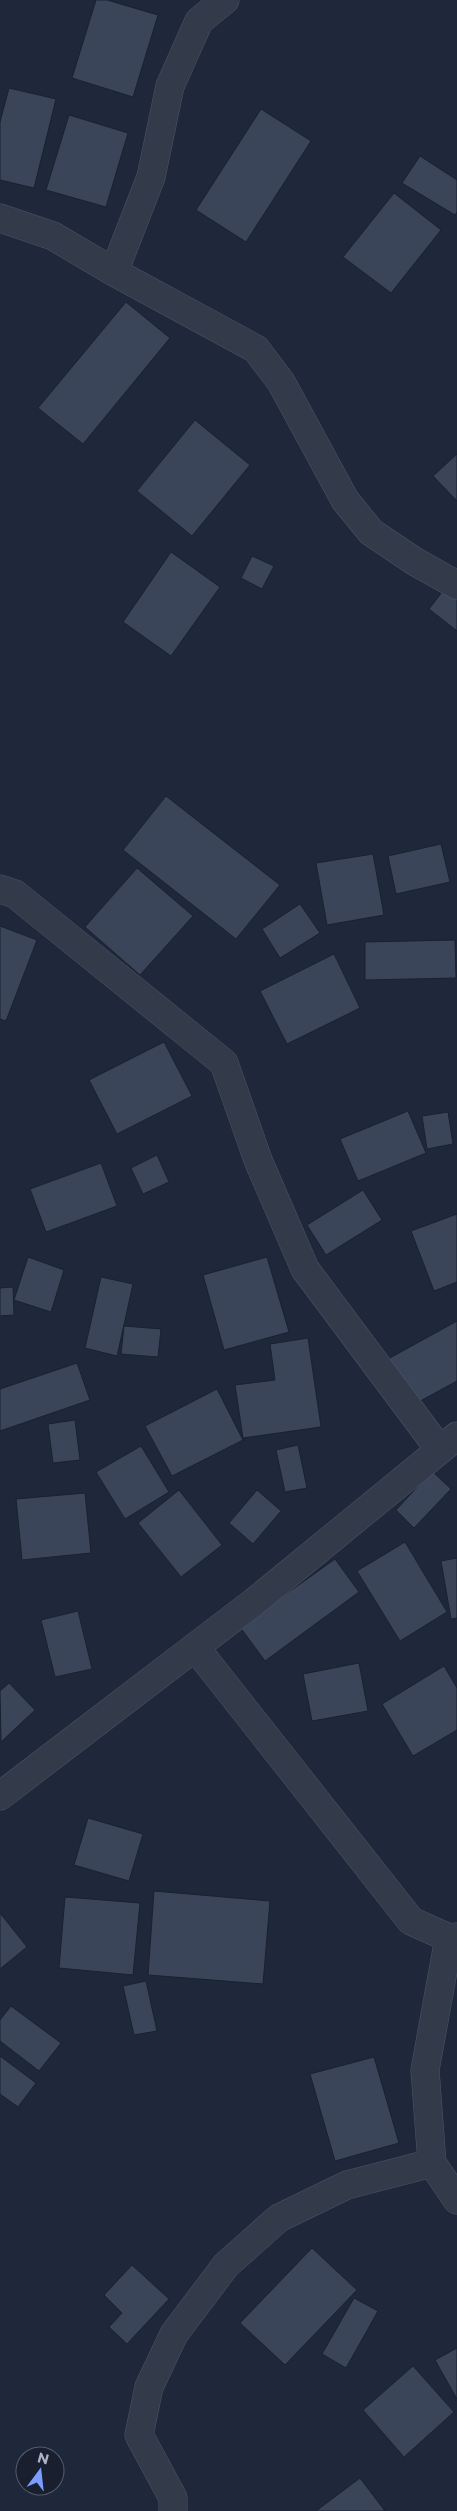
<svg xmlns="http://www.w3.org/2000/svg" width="457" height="2511" font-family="Montserrat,sans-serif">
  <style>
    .building { fill: #3b455a; stroke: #1a2130 }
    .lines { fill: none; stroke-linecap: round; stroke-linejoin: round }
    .minor-casing { stroke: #4d5465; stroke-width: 29 }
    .tertiary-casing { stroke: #4d5465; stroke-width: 29 }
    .minor { stroke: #333a4a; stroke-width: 28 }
    .tertiary { stroke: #333a4a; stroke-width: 28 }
  </style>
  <rect width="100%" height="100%" fill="#1f273a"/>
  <!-- building -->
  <path class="building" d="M96,0H107L158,15L133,97L72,78Z
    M9,88L56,99L34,188L0,180V122Z
    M261,109L311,141L246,242L196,210Z
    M69,115L128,133L106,207L46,190Z
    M420,156L457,180V212L455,215L402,183Z
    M394,193L441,230L391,293L343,257Z
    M126,302L170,338L83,444L38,408Z
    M195,420L250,465L192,536L137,491Z
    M457,454V501L433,476Z
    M171,552L220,587L171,656L123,622Z
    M252,556L274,566L262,589L241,578Z
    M449,583L457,590V631L429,609Z
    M166,796L280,885L236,939L123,850Z
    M441,844L450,882L396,894L388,856Z
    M373,854L384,915L327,925L316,863Z
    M137,868L193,916L140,975L85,927Z
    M300,904L320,933L280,958L262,929Z
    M0,926L37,940L6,1021L0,1019Z
    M455,940L456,978L365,980V942Z
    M334,954L360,1008L287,1044L260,991Z
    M164,1042L192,1096L117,1134L89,1080Z
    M408,1111L426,1153L358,1181L340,1139Z
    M448,1112L453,1144L427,1149L422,1116Z
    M157,1155L169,1182L143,1194L131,1168Z
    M101,1163L117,1206L46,1232L30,1189Z
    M363,1190L382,1220L326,1255L307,1225Z
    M457,1214V1282L434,1291L411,1231Z
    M28,1257L64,1270L51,1312L14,1300Z
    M267,1257L289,1332L224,1350L203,1275Z
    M101,1277L133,1284L117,1356L85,1348Z
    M13,1287L14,1315L0,1316V1288Z
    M457,1321V1381L413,1405L388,1359Z
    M124,1326L161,1329L158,1357L121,1354Z
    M308,1338L321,1427L243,1438L235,1385L275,1380L270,1344Z
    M77,1363L90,1400L0,1431V1389Z
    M217,1389L243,1440L172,1476L145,1426Z
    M75,1420L80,1460L53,1463L48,1424Z
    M298,1445L307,1488L285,1492L276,1450Z
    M141,1446L169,1492L125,1519L96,1472Z
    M432,1471L451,1489L414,1528L396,1510Z
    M179,1490L222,1545L181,1577L138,1523Z
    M257,1490L281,1511L253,1544L229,1523Z
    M85,1493L91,1553L22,1560L16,1499Z
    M405,1542L447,1612L400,1641L357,1571Z
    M457,1558V1618L451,1619L441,1561Z
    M335,1559L359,1592L265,1661L240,1627Z
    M78,1611L92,1669L55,1677L41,1620Z
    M359,1663L368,1711L312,1721L303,1674Z
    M444,1666L457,1688V1730L413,1756L382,1704Z
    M9,1683L35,1710L1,1742L0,1691Z
    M88,1818L143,1834L129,1881L74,1865Z
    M154,1891L270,1901L263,1984L148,1975Z
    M65,1897L140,1903L133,1975L59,1968Z
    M0,1913L27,1947L0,1969Z
    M146,1981L157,2031L134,2035L123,1986Z
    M11,2006L61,2043L39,2071L0,2041V2020Z
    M0,2056L36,2083L18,2107L0,2094Z
    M374,2057L399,2143L335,2161L310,2074Z
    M312,2248L357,2290L285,2365L240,2323Z
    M132,2265L169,2299L127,2344L109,2327L122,2313L104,2295Z
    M354,2298L378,2311L346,2368L322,2354Z
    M457,2348V2399L435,2360Z
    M413,2366L454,2412L404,2457L363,2410Z
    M360,2478L385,2511H316Z"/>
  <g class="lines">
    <!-- minor casing -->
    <g class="minor-casing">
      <path id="minor" d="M0,218L53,236L114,272L256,349L281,382L345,500L371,532L414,561L457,585
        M114,272L151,177L170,86L199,21L225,0
        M0,889L15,894L224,1063L258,1160L305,1269L440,1450
        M195,1647L411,1921L449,1938L457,1937
        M449,1938L425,2070L432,2163L457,2200
        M173,2511V2498L139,2435L149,2387L174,2334L226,2265L279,2218L347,2185L432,2163"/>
    </g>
    <!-- tertiary casing -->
    <g class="tertiary-casing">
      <path id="tertiary" d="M0,1796L254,1602L457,1436"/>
    </g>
    <!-- minor -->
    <use href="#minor" class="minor"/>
    <!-- tertiary -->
    <use href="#tertiary" class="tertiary"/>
  </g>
  <!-- north arrow -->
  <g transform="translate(40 2471) rotate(15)"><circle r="24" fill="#191f2e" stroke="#545b6b"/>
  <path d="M0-4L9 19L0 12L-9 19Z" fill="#7a9dff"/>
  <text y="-8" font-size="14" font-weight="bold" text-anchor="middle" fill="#adb4c7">N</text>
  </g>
</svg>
